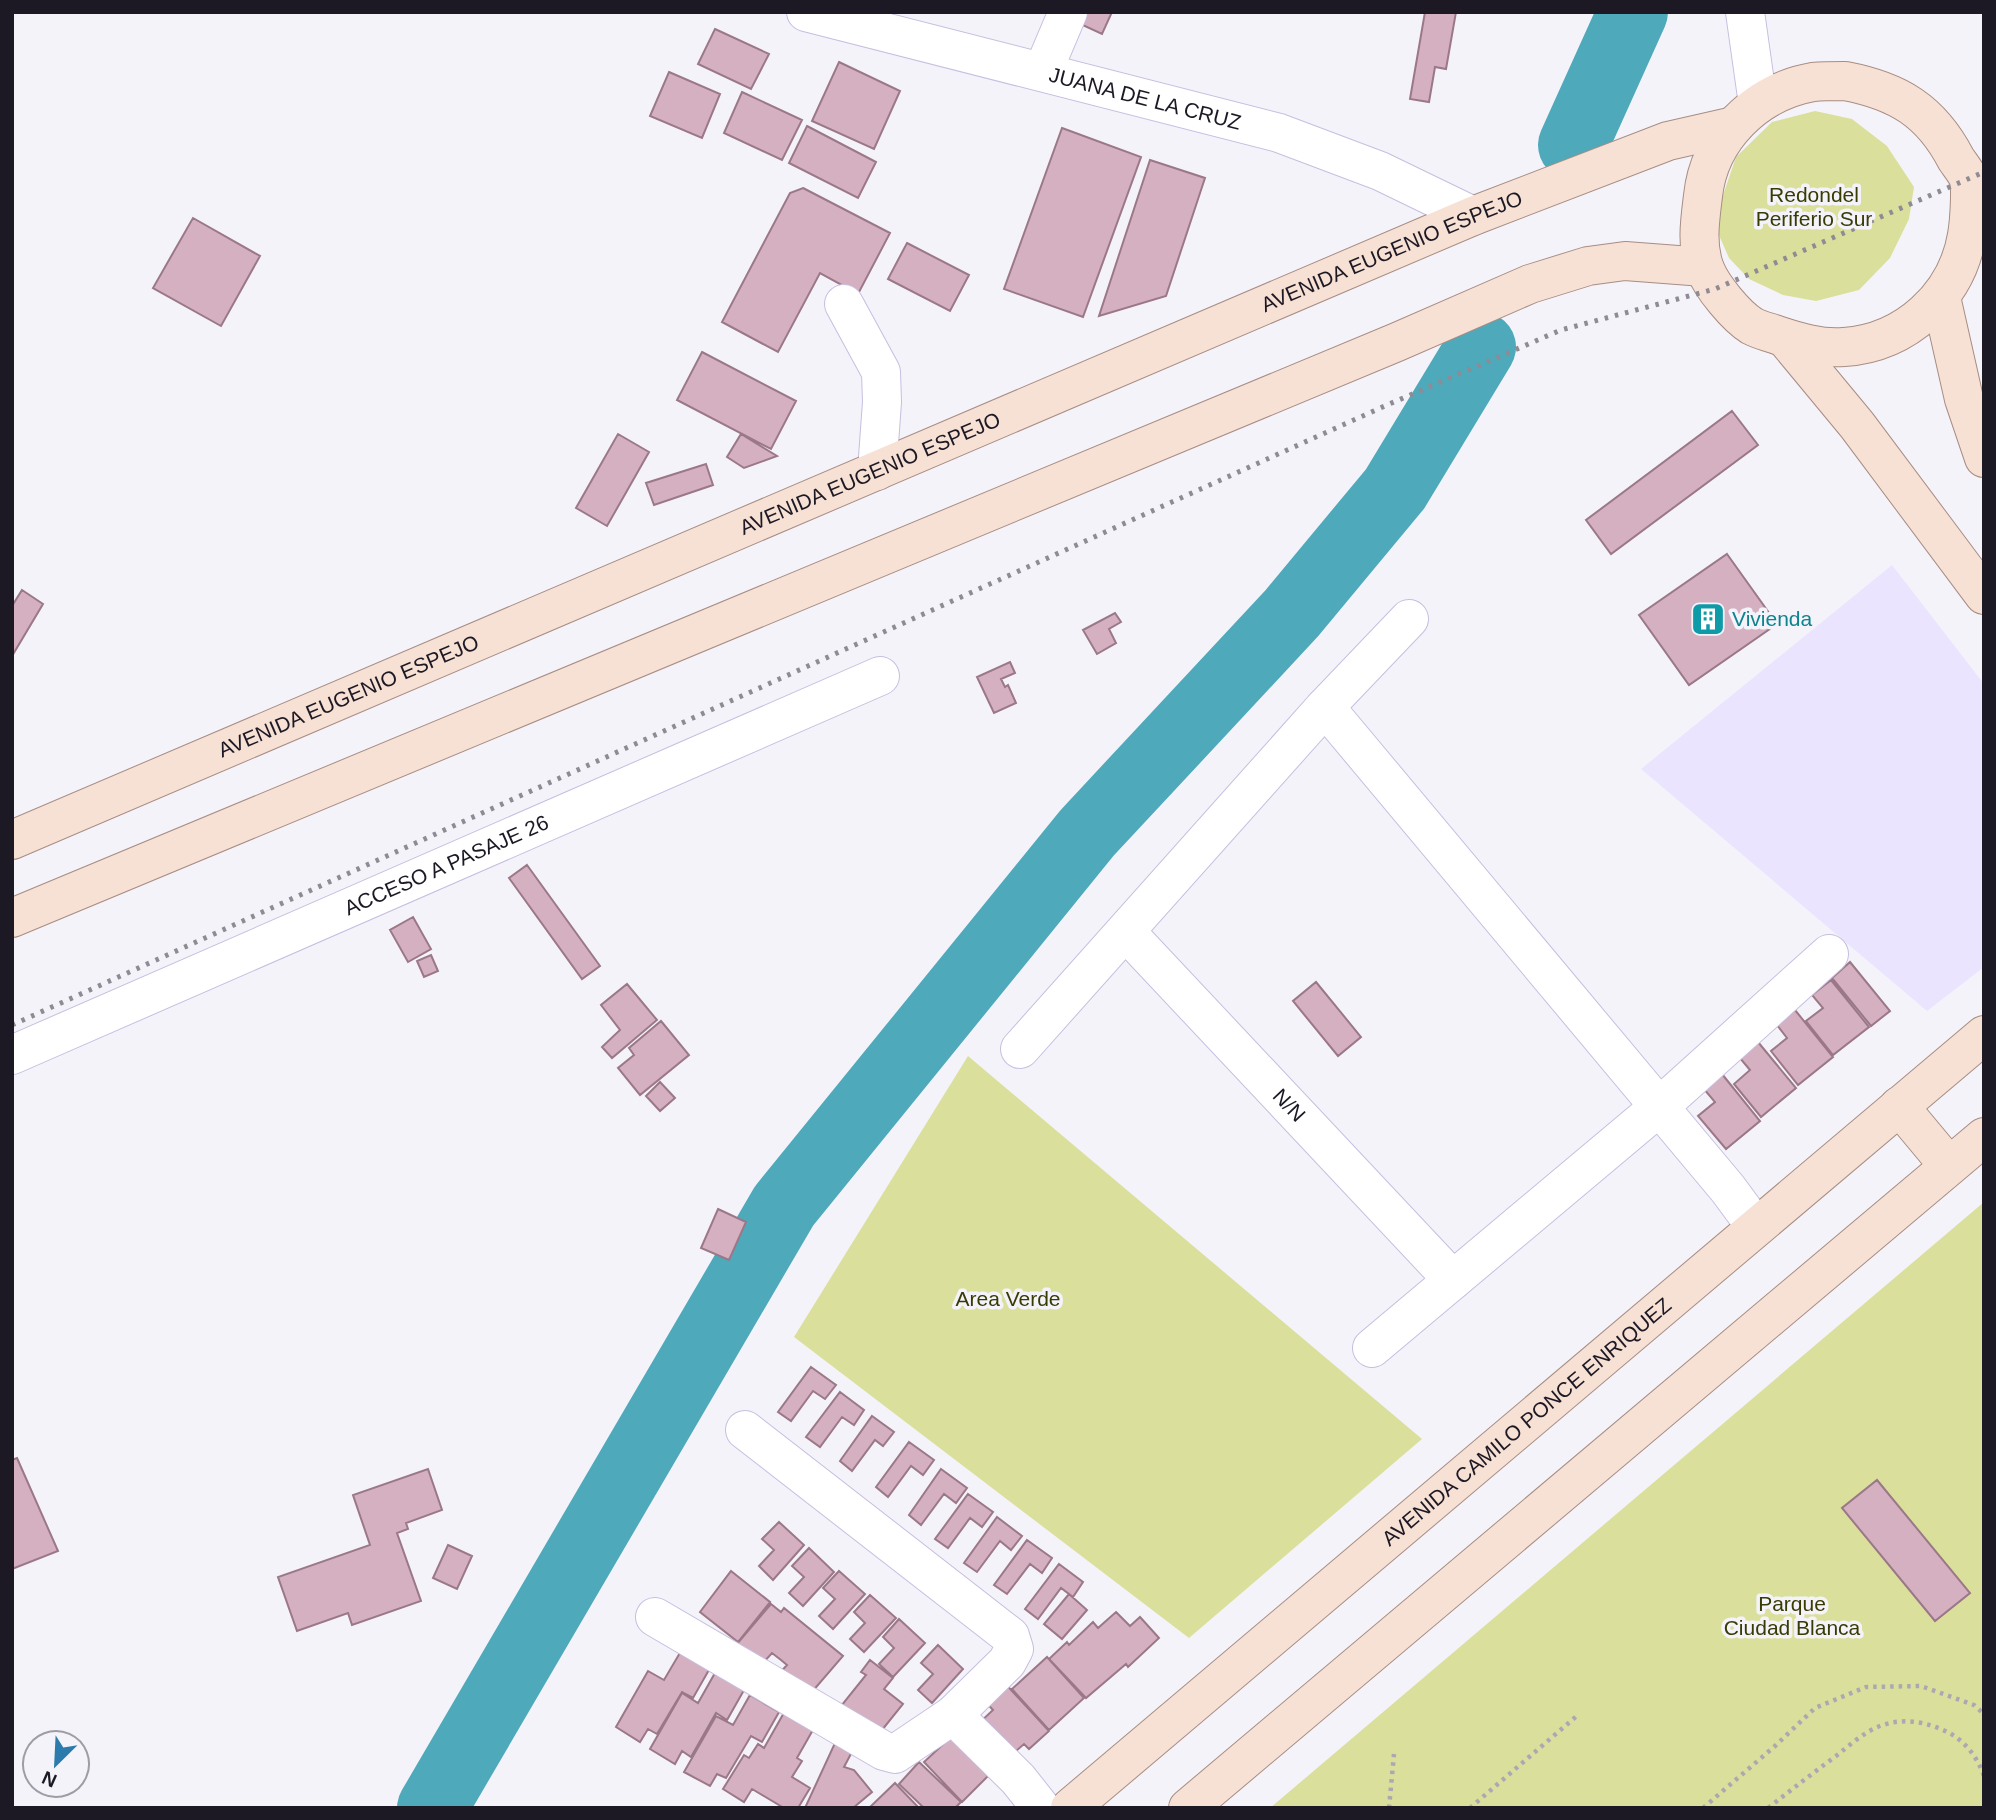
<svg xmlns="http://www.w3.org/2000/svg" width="1996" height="1820" font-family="Helvetica,sans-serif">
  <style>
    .built { fill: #ebe4fe }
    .green { fill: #dbdf9c }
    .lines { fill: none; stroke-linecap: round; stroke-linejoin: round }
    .river { stroke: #4ea9bb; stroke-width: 70 }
    .building { fill: #d5b0c0; stroke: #9b7888; stroke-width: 2 }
    .minor-casing { stroke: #c7bee0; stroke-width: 40 }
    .major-casing { stroke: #a78d84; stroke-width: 40 }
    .path { stroke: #aba8b1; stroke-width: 4.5; stroke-dasharray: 3.5 5; stroke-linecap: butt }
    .minor { stroke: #fff; stroke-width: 38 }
    .major { stroke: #f7e0d4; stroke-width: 38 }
    .rail { stroke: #8e8b94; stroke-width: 5; stroke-dasharray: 3.5 7; stroke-linecap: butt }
    .labels { text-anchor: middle; stroke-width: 7; stroke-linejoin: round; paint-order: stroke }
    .street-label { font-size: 21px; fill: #1c1925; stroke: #f5f3fa }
    .park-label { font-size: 21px; fill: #393b04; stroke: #f5f3fa }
    .culture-label { font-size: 21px; fill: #0d838f; stroke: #f5f3fa; text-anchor: start }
  </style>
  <rect width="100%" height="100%" fill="#f5f3fa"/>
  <!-- built -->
  <path class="built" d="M1892,565L1984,684V967L1927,1011L1641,769Z"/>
  <!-- green -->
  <path class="green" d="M1815,111L1852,119L1887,146L1914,187L1909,219L1890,258L1859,290L1816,301L1783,295L1749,279L1729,258L1718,233L1721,201L1736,157L1772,122Z
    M968,1056L1422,1439L1189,1638L794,1337Z
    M1984,1202V1808H1270Z"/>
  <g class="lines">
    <!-- river -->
    <path class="river" d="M1573,145L1633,12
      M432,1808L784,1206L1087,833L1292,613L1395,489L1481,347"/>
  </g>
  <!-- building -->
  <path class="building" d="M1080,12H1112L1102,34L1076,22Z
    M1425,12H1456L1446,69L1435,67L1429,102L1410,99Z
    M715,29L769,54L751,89L698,64Z
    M839,62L900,91L874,149L812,121Z
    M669,72L720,94L702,138L650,116Z
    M742,92L802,120L782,160L724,133Z
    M807,126L876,162L858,198L789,163Z
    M1062,128L1141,157L1083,317L1004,289Z
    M1150,160L1205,178L1166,296L1099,316Z
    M803,188L890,233L858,294L820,273L778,352L722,322L790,193Z
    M193,218L260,256L221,326L153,288Z
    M907,243L969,275L950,311L888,279Z
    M702,352L796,401L771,449L677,400Z
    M1732,411L1758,445L1611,554L1586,520Z
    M618,434L649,452L607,526L576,508Z
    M741,434L777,456L744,468L727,457Z
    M706,464L713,485L654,505L646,483Z
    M1727,554L1777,624L1689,685L1639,615Z
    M22,590L43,604L12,656V606Z
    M1115,613L1121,622L1109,629L1116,643L1097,654L1083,630Z
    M1010,662L1015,673L1001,679L1005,687L1008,685L1016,703L994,713L977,677Z
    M527,865L600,966L582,979L509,878Z
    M413,917L431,949L408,962L390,930Z
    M431,955L438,971L424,977L417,961Z
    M1850,962L1890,1011L1871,1026L1832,978Z
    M1831,980L1869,1027L1833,1055L1806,1021L1823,1008L1812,995Z
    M1316,982L1361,1037L1338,1056L1293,1001Z
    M627,984L657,1020L612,1058L602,1047L620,1030L601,1005Z
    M1795,1010L1833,1057L1798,1085L1771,1051L1787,1038L1777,1025Z
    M661,1021L689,1055L640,1095L618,1068L634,1055L629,1048Z
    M1758,1042L1796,1088L1761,1117L1734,1084L1750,1070L1739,1057Z
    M1722,1074L1760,1121L1726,1149L1698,1116L1715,1102L1704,1089Z
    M660,1082L675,1098L660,1111L646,1096Z
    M718,1209L746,1222L729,1260L701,1248Z
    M811,1367L836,1385L825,1399L813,1391L791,1421L778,1412Z
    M840,1392L864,1410L854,1425L842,1417L820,1447L806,1437Z
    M872,1416L894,1432L883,1446L875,1440L852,1471L840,1461Z
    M909,1442L934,1460L923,1475L911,1466L888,1497L876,1487Z
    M17,1458L58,1551L12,1569V1460Z
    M428,1469L442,1510L406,1523L408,1529L397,1533L421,1601L352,1625L348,1613L297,1631L278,1577L370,1545L353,1495Z
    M941,1469L967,1488L956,1503L944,1494L921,1525L909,1515Z
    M1877,1480L1970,1593L1935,1621L1842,1508Z
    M968,1494L993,1512L982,1527L970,1518L948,1548L935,1539Z
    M997,1517L1022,1536L1011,1550L1000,1541L977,1572L964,1563Z
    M779,1522L804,1545L773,1580L759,1566L774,1550L762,1539Z
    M1027,1540L1052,1558L1042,1573L1030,1564L1007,1594L994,1585Z
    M448,1545L472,1556L457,1589L433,1578Z
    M809,1548L834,1572L803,1606L789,1593L804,1577L792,1566Z
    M1059,1564L1083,1582L1073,1597L1061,1588L1038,1619L1025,1609Z
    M731,1571L770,1602L738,1642L700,1612Z
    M839,1571L865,1594L833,1629L819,1616L835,1599L823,1588Z
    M1069,1594L1087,1610L1062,1639L1044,1624Z
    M870,1595L896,1618L864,1652L850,1639L865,1623L854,1612Z
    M771,1604L781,1612L784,1608L843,1656L805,1700L777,1676L787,1665L781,1660L772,1653L761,1665L736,1645Z
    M1116,1612L1130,1626L1140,1617L1159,1638L1128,1667L1126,1664L1086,1698L1049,1659L1067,1642L1069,1645L1093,1622L1098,1628Z
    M899,1619L925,1643L893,1677L879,1664L894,1648L883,1637Z
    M938,1645L963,1669L932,1703L918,1690L933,1674L921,1663Z
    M681,1651L710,1668L693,1698L682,1692L657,1734L648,1729L640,1742L616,1727L648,1671L664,1680Z
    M1047,1657L1084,1698L1049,1730L1012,1689Z
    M870,1660L893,1678L884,1689L903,1704L878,1735L841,1706L866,1675L861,1672Z
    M715,1673L744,1690L727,1720L716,1713L691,1757L682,1751L675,1764L650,1749L682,1693L698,1703Z
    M1001,1679L1049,1731L1029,1749L1024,1744L1008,1758L977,1725L993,1710L981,1697Z
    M750,1695L779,1712L762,1742L751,1736L726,1778L717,1774L710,1786L684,1772L716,1716L733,1725Z
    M785,1711L814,1728L797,1758L802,1761L792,1777L810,1788L798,1808H784L752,1789L744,1802L723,1789L744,1755L749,1758L758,1744L764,1748Z
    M951,1737L988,1776L962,1802L924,1762Z
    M835,1743L853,1750L844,1767L854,1770L872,1792L853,1808H805Z
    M919,1762L961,1802L955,1808H924L899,1784Z
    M895,1783L919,1808H869Z"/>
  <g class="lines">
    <!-- minor casing -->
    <g class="minor-casing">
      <g id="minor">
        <path id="s1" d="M806,12L1279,133L1380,171L1473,216"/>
        <path d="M1745,12L1758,104"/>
        <path d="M1043,71L1068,12"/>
        <path d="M844,304L881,372L882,402L877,471"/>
        <path d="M1325,707L1728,1189L1756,1227"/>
        <path id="s2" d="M1126,932L1453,1280"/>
        <path d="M1020,1049L1325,707L1409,619"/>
        <path id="s3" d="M12,1055L880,676"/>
        <path d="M1372,1348L1659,1107L1829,954"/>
        <path d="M745,1430L1010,1636L1014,1649L1007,1662L953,1715"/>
        <path d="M655,1617L884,1751L895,1754L953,1715L1018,1779L1041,1808"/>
      </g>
    </g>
    <!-- major casing -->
    <g class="major-casing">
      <g id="major">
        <path d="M1845,81C1898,91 1931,111 1956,159C1960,165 1965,171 1968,177C1972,188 1969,223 1967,235C1957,296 1906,343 1844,347C1821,349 1798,342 1777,335C1769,332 1759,330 1752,326C1736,316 1712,287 1705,269C1696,245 1700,220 1703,196C1709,138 1756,92 1813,82C1823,81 1834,81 1845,81Z"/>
        <path d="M1941,297L1964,399L1984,458"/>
        <path d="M1785,338L1857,425L1984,595"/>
        <path id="s4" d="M12,840L1473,216L1668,141L1734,126"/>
        <path d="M12,918L1397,342L1530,284L1588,266L1625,261L1704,267"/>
        <path d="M1899,1106L1949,1166"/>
        <path id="s5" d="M1070,1808L1984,1035"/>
        <path d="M1188,1808L1984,1137"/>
      </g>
    </g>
    <!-- path -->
    <path class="path" d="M1389,1808L1394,1754
      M1470,1808L1579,1714
      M1703,1808L1775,1746L1815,1708L1866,1687L1921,1686L1974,1705L1984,1714
      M1768,1808C1791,1790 1813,1773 1836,1756C1850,1745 1864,1732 1880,1726C1901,1718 1923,1721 1943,1730C1963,1738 1977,1756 1984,1776"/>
    <!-- minor -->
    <use href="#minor" class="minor"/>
    <!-- major -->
    <use href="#major" class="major"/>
    <!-- rail -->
    <path class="rail" d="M12,1025L1387,405L1561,330L1715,289L1984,172"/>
  </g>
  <!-- icons -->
  <defs>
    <g id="building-square" transform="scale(1.75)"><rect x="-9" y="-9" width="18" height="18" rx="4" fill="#0f9aa8" stroke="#f5f3fa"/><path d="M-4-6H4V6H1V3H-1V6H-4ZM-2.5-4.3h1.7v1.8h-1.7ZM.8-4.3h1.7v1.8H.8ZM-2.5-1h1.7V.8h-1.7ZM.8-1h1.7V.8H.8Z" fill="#fff"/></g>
  </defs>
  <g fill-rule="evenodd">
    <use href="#building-square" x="1708" y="619"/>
  </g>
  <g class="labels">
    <!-- street labels -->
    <g class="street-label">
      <text dy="7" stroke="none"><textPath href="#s1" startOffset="350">JUANA DE LA CRUZ</textPath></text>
      <text dy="7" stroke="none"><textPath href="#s4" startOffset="1500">AVENIDA EUGENIO ESPEJO</textPath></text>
      <text dy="7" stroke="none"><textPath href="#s4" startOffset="933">AVENIDA EUGENIO ESPEJO</textPath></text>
      <text dy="7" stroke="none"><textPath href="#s4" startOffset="366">AVENIDA EUGENIO ESPEJO</textPath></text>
      <text dy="7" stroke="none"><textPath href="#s3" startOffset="474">ACCESO A PASAJE 26</textPath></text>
      <text dy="7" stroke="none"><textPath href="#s2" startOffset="238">N/N</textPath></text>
      <text dy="7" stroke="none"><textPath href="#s5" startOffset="598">AVENIDA CAMILO PONCE ENRIQUEZ</textPath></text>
    </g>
    <!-- park labels -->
    <g class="park-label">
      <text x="1814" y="202">Redondel<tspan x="1814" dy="24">Periferio Sur</tspan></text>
      <text x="1008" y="1306">Area Verde</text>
      <text x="1792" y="1611">Parque<tspan x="1792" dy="24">Ciudad Blanca</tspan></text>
    </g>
    <!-- culture labels -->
    <g class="culture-label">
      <text x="1732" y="626">Vivienda</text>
    </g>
  </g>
  <!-- border -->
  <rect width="1996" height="1820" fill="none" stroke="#1c1925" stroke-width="28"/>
  <!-- north arrow -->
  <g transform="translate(56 1764) rotate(204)"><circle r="33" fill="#f5f3fa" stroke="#9e9ca5" stroke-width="2"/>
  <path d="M0-5L12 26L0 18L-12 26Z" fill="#2b7cad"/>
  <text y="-10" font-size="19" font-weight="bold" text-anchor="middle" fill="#1c1925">N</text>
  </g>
</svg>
